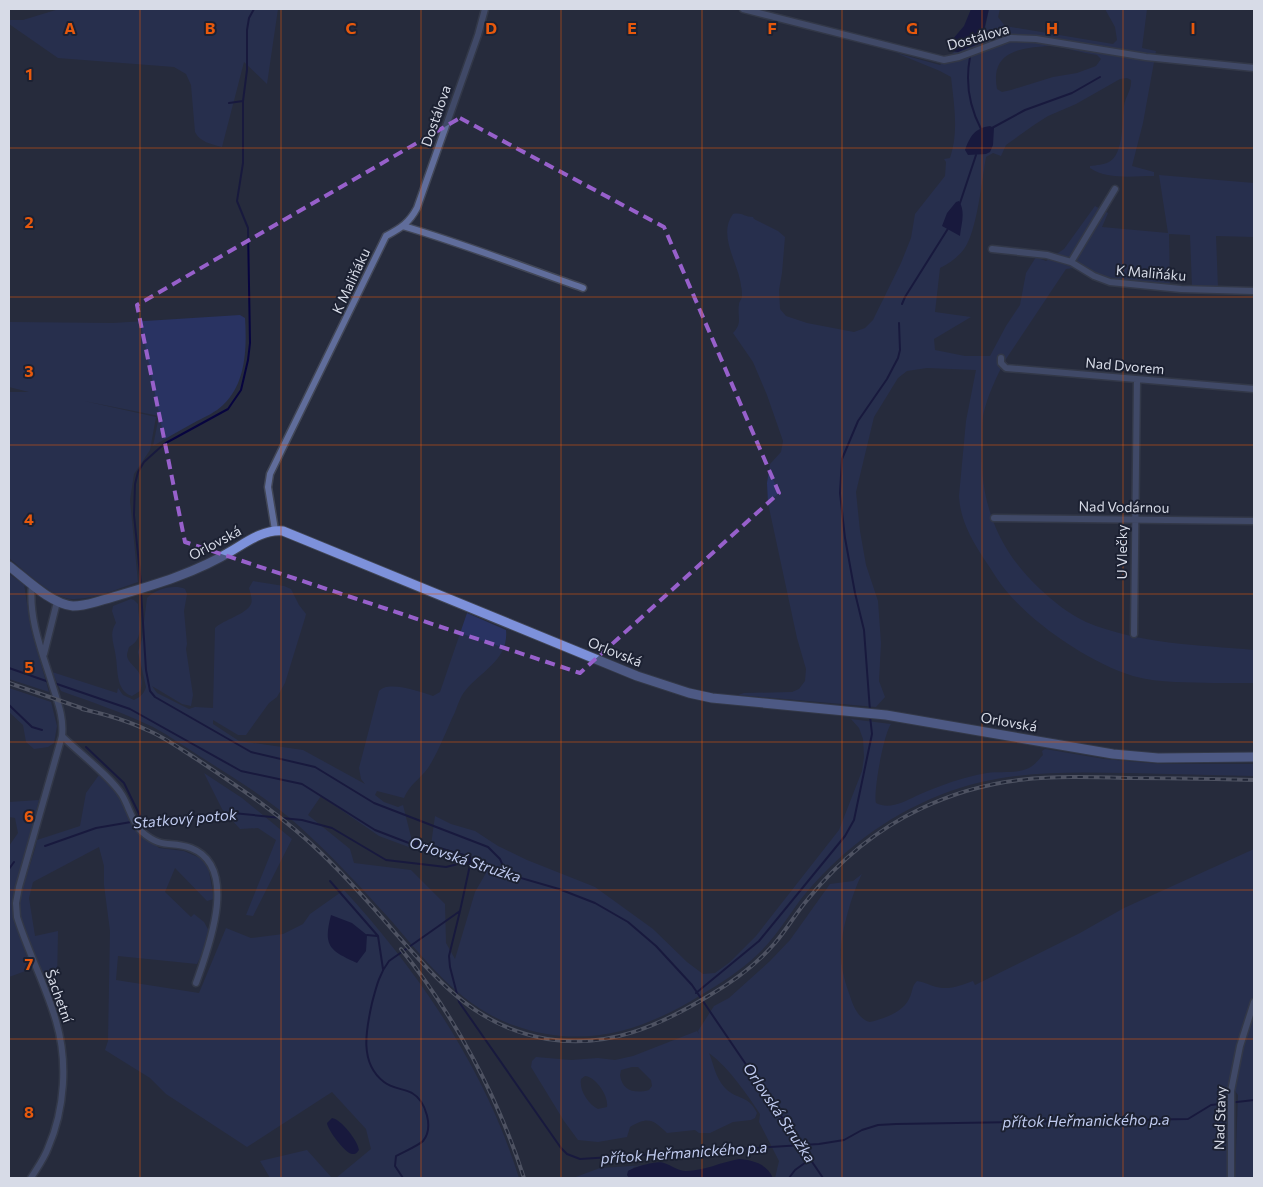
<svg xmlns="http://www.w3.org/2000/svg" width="1263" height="1187" font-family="Commissioner,sans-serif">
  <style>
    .green { fill: #293362; fill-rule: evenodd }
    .water { fill: #07043f }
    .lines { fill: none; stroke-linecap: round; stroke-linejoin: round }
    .stream { stroke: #07043f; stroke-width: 2 }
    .minor-casing { stroke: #424757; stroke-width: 9 }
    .secondary-casing { stroke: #424757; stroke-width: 11 }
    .minor { stroke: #606d9b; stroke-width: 6 }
    .secondary { stroke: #7d91db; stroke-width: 9 }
    .rail-casing { stroke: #7e8291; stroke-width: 4 }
    .rail { stroke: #1c2132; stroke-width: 2; stroke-dasharray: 5.5; stroke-linecap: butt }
    .marked { fill: none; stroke: #9760cb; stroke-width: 4; stroke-dasharray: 10 6; stroke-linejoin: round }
    .grid { fill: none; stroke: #e8590c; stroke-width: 1; stroke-opacity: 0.55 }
    .labels { text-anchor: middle; stroke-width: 4; stroke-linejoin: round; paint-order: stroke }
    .street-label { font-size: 14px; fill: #d7dbe7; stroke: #1c2132 }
    .water-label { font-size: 15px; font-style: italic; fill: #c0cbf0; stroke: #1c2132 }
    .grid-label { font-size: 16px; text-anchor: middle; font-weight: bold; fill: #e8590c; stroke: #1c2132; stroke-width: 4; stroke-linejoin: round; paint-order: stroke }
  </style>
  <rect width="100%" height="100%" fill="#262b3c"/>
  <!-- green -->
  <path class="green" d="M59,9H278L267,84L244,62L222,147C211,144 200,142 195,132L191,85L186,74L174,67L58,58L9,24V20H23Z
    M989,9H1000L998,17L1005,26L1113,44L1117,40L1115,27L1105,9H1147L1142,48L1156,51L1143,123L1132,166L1154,172V176C1133,176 1108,180 1090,168V166C1097,165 1103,165 1109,162C1124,154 1122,121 1124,106C1125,97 1132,90 1131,80L1127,78L1120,79L1076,104L1048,116L1034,125L1006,145L1001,156L993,153L986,157C982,179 977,232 964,249C958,257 950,263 940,268L935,312L971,317L934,339L935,350L965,356H990L1006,326L1020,305L1026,273L1036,257L1046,261L1064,249L1095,206L1108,213L1102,227L1168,233L1159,175L1254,183V237L1216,236L1218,288L1192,287L1190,235L1169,234L1170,286L1113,281L1095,275L1081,267L1066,269L1006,359C996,377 987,397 983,416C982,424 982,434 982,443C979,501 997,549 1040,589C1054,602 1069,614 1086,622C1139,644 1198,645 1254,650V683C1228,683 1201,683 1175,682C1161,681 1147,680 1133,676C1091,663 1037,627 1008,593C999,583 992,570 984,559C972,540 960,520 959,496L966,421L976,370L927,368L907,371L898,378L874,417L856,492L860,531L866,565L878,601L881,643L879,681L885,697L876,707L738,695L744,693L792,692L799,689L805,681L806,669L797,638L768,503L767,483L770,464L781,452L783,441L767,395L753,362L733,333C743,322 737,318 739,304C739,302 741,300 742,297C742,294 742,289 741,286C739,264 717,235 733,214C742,212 744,217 753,217L754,219L778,231L785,237L782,273L779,290L780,309L786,316L807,323L854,332L865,328L873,320L901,263L911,238L915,214L945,176L946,162L944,159L950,158C959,132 954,104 951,77L940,71L896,53L940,65L954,52H958L984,34ZM1049,46C1066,47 1081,53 1097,55L1101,59L1096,66L1077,73L1053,77L1011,90L1002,92L997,89C990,51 1020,48 1049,46Z
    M240,315L245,318C247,348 246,384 223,405C216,412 205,417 197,421C182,429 167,438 153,446L159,416L84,401L156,417L150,450L134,474L130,500L138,582C117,589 95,599 74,599C54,600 24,570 9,558V392H29L9,387V322L113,323Z
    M9,574L24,584L31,630L49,692L9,679Z
    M253,581L284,586L291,589L299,605L306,614L305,618L285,683L277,697L269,703L246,735H238L213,720V724L239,741L303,750L365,784L361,779L359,768L379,691C388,680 421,692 433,696L440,692L467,613L506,630C509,660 481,671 465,691C460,697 458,705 455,712C446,731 439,751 428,768C420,779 409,785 404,798L377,791L375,795L384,802L398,807L403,805L414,849L379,836L321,796L308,815L350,849L354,863L411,870L445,904L446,943L455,959L475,892L486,873V864L471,856L431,845L435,816L451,824L475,831L498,846L527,860L595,887L653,929L687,962L703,974L715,973L730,962L756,936L839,830L862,771L864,757L863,739L859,728L851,719L891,724C884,733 873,792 876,803C889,810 904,802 916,796C939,786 962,777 987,773C1000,771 1017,774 1029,768C1035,765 1039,759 1043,755L1042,751L1045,749L1104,759L1160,764H1254V776C1212,775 1170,774 1128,773C1062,772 1003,770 940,795C885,817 838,853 801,899C787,918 775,938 758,954C740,971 721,983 701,995C641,1032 582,1050 513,1025C459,1006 424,958 387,916C359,885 330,854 299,826C269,799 234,778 201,757C185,747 170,736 153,727C124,713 92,702 61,691L52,672L117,693L118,688L123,695L134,700C140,697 144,694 146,687L138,652L142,639L147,598C155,589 174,584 185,589L187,594L184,611L187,644L186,649L193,695L191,706L182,704L152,686L157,693L189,709L195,707L213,708L215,628C223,620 247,614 251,604C253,600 250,592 249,588Z
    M131,599L134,600L138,604C138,619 146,638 129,647C129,647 127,654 127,655C127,666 148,670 140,691L132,696C116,691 118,671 116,658C115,646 108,634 116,623L112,611L113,606Z
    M9,688L51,702L57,726L54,743L48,747L34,749L26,742L23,725L9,712Z
    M204,773L242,798L292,839L253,916L246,915L276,840L258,828L240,829L222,809Z
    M99,775L120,797L138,830L159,848L184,851L200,858L208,866L214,899L207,901L175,868L165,892L191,917L194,914L204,922L209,931L205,948L197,964L118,956L116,980L199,993L226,928L251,938L283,934L303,924L310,914L344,890C420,973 485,1069 519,1178H336L371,1149L366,1129L332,1092L247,1147L166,1094L150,1078L105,1050L108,1041L110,931L104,885V866L99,847L33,882L29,898L35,936L58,931L57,984L56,989L51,995C42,973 16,921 20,899C24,879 33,860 37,840L80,826L86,793Z
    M39,800L12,903L14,918L31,969L9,977V846L18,833L15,818L9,817V802Z
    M1254,849V1001L1239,1045L1230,1099L1231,1178H775L779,1161L759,1122L760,1114C746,1093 730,1069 709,1053C714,1065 715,1077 725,1088C738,1101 748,1094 757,1113L755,1118L751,1120L733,1122L710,1133H699L695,1130L667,1133C653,1120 649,1116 630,1127L627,1137L598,1142L578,1140L564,1121L531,1067L532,1061L536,1057L571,1060L598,1058L615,1060L633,1056L697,1031L699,1034L698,1031L714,1006L729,998L770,961L790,940L830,884L853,881L862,874C852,893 839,937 841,959C842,972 846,985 850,996C853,1006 859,1020 870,1022C883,1019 903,1012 909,999C913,992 911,987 917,981C924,982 927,984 933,986C947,991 960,986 973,981L975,985L1080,933L1124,908ZM632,1067H638L651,1080L652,1086L649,1090C635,1094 622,1091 620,1075L621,1070ZM585,1076C596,1077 609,1096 607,1107L598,1109C588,1104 579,1090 581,1079Z
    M1254,1009V1178H1235L1238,1095L1233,1088L1244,1037Z
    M307,1150L332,1178H270L260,1161Z
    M647,1165L634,1167L627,1175L629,1178H573L600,1168Z"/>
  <!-- water -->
  <path class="water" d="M971,9H989L981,43L958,52L951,51L952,40L964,26Z
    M990,126L994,128L993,145L990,152L986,154L968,155L965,150C970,136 975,128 990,126Z
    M959,201C966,212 961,225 960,236L942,226L947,213L956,202Z
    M412,839L471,856V859L475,860L473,867L414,849Z
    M331,915L352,923L367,935L366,951L357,963C329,950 323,946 331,915Z
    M332,1118C341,1119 358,1141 359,1150C357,1152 357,1154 353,1154C346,1155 327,1129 327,1123Z
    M739,1159C753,1160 767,1164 773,1178H629L627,1175L628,1171C634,1167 658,1160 664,1163C671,1165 678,1171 686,1171C704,1171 721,1162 739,1159Z"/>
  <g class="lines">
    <!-- stream -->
    <path class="stream" d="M970,57C965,83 969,106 981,129
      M229,103L243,101
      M992,128L1025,110L1072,93L1100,77
      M960,203L976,155
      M902,304L905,297L949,227
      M141,584L134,515L135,484L138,472L144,462L164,444L228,409L241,390L248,360L250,343L248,228L237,201L243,163V101L247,70V30L249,18L254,9
      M141,592L146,670L150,691L155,697L251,752L315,767L374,803L488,847L500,859L506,873
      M9,668L49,682
      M54,683L130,709L241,771L302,784L375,830L414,845
      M9,705L32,727L42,730
      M870,711L864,630L855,593L845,538L840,493L842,459L858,421L887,379L898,358L900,350L899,323
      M86,747L124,783L142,820
      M136,821L233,813L302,820L332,828L386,860L446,867L462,863
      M45,846L96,828L131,822
      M473,864L559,889L595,903L628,922L656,946L692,985L823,1178
      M9,869L14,862
      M330,881L378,936L383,969
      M460,911L449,956L450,967L459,1002L561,1148L567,1154L580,1159L819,1144L844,1140L862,1130L878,1125L896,1124L1188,1119L1211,1105L1254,1100
      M367,935L377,936
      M696,993L759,941L845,836L854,820L872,734L870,716
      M403,1178L395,1166L396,1156C403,1152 418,1146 423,1141C434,1128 426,1101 412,1093C404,1089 391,1088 384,1082C359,1063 366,1030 372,1003C376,988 379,974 389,961L460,911L470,865
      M789,1178L795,1170L809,1160"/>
    <!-- minor casing -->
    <g class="minor-casing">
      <path id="minor" d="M743,9L944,60L959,57L1010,38L1036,39L1146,57L1254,68
        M403,226C464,244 523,267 583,288
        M992,249L1047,255L1071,262L1094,276L1110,282L1181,289L1254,291
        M1071,262L1115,189
        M1001,358V363L1006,368L1254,389
        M994,518L1254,521
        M275,530L268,487L270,474L386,236C401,228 409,223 417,208L478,35L485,9
        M1134,634L1137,380
        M44,654L57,602
        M62,736C79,753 110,776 122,795C129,806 132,823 142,832C163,850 170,840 191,848C240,867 208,949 196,983
        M31,1178C37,1168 44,1159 48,1148C65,1109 68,1061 56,1021C46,986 28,952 17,917L16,903L19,887L62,736C64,718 58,703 53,687C43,654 28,619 32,584
        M1231,1178V1091L1240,1046L1254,1002"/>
    </g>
    <!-- secondary casing -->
    <g class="secondary-casing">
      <path id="secondary" d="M9,566C26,579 51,604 73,606C80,606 89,604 96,602C143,588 191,576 233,550C248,541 265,529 283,531L637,676L689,693L712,698L886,715L1113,754L1158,758L1254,757"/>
    </g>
    <!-- minor -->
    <use href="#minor" class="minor"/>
    <!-- secondary -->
    <use href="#secondary" class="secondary"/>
    <!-- rail casing -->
    <g class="rail-casing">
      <path id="rail" d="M9,683L87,710
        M82,709C104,714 126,720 147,730C164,737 179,748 195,758C240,788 283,816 322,854C348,879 373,907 397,935C441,984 478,1027 547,1039C608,1049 659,1026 710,995C734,981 756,965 775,943C787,929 796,913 808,899C839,861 876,830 920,809C993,774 1051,776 1130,778C1171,778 1213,779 1254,780
        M401,949C455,1016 498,1097 524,1178"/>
    </g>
    <!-- rail -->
    <use href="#rail" class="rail"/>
  </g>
  <!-- marked area -->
  <path d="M0 0H1263V1187H0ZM460,118L664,227L779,493L580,673L185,542L137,305Z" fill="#262b3c" fill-opacity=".55" fill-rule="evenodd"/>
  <path class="marked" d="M460,118L664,227L779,493L580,673L185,542L137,305Z"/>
  <!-- grid -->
  <path class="grid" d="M140,9V1178M281,9V1178M421,9V1178M561,9V1178M702,9V1178M842,9V1178M982,9V1178M1123,9V1178M9,148H1254M9,297H1254M9,445H1254M9,594H1254M9,742H1254M9,890H1254M9,1039H1254"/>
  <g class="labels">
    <!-- street labels -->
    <g class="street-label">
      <text transform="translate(978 37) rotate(-16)" y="5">Dostálova</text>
      <text transform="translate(436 116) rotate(-71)" y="5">Dostálova</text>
      <text transform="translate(1151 273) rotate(5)" y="5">K Maliňáku</text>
      <text transform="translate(351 281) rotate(-65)" y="5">K Maliňáku</text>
      <text transform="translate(1125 366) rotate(5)" y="5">Nad Dvorem</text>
      <text transform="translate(1124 507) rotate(1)" y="5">Nad Vodárnou</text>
      <text transform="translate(215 543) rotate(-28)" y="5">Orlovská</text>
      <text transform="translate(1122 552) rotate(-90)" y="5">U Vlečky</text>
      <text transform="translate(615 652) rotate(22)" y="5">Orlovská</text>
      <text transform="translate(1009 722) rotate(10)" y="5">Orlovská</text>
      <text transform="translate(59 996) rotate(70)" y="5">Šachetní</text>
      <text transform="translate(1220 1118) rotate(-88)" y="5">Nad Stavy</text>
    </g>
    <!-- water labels -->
    <g class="water-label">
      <text transform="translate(185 819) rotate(-5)" y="5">Statkový potok</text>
      <text transform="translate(465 860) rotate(18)" y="5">Orlovská Stružka</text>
      <text transform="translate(779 1113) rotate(56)" y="5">Orlovská Stružka</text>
      <text transform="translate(1086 1121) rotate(-1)" y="5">přítok Heřmanického p.a</text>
      <text transform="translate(684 1153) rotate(-4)" y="5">přítok Heřmanického p.a</text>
    </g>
  </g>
  <g class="grid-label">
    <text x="70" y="34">A</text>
    <text x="210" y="34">B</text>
    <text x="351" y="34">C</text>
    <text x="491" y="34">D</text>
    <text x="632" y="34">E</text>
    <text x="772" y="34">F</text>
    <text x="912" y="34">G</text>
    <text x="1052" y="34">H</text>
    <text x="1193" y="34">I</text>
    <text x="29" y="80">1</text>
    <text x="29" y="228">2</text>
    <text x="29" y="377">3</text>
    <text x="29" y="525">4</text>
    <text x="29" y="673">5</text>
    <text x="29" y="822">6</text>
    <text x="29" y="970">7</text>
    <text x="29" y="1118">8</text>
  </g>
  <!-- border -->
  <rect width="1263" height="1187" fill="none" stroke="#d7dbe7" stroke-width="20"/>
</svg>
